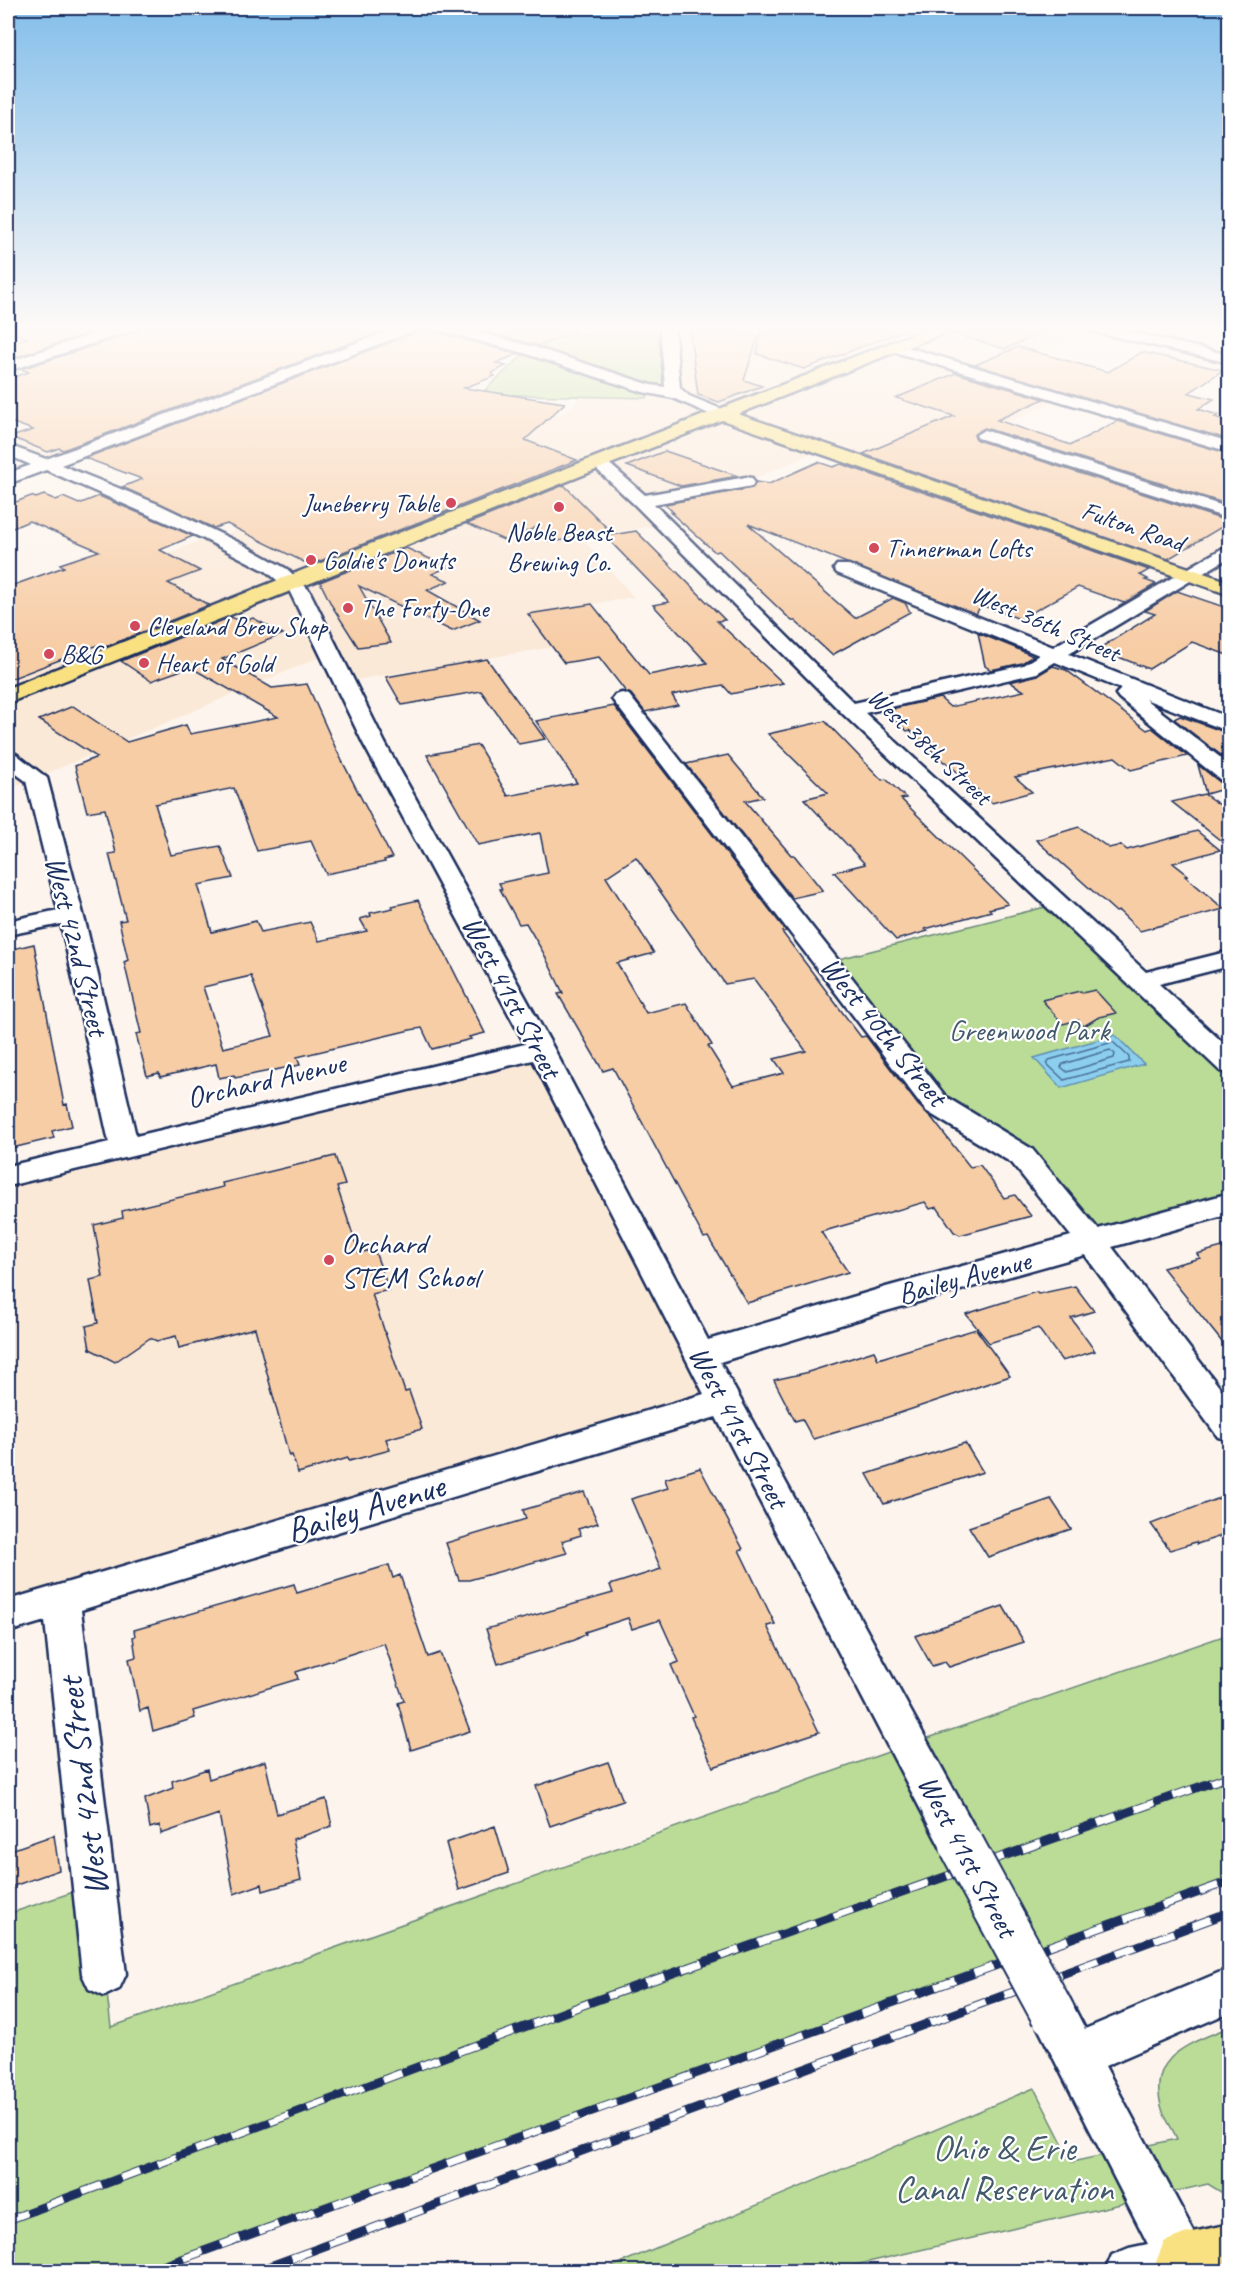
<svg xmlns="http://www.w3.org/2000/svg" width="1237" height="2279" font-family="Caveat,sans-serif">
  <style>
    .built { fill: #fbe9d8 }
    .green { fill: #badc96; stroke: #6a867a; stroke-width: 1.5 }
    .water { fill: #8cceee; stroke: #5f8eb4; stroke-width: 1.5 }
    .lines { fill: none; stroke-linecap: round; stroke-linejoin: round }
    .shore { stroke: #486f98; stroke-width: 1.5 }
    .building { fill: #f7cda6; stroke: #1b2f5e; stroke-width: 1.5; fill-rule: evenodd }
    .minor-casing { stroke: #1b2f5e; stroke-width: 5 }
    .major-casing { stroke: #1b2f5e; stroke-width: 5 }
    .highway-casing { stroke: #1b2f5e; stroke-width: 5 }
    .minor { fill: #fff; fill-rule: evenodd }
    .major { fill: #f9e181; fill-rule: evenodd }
    .highway { fill: #f9e181; fill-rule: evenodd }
    .rail-casing { stroke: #1b2f5e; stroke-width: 9 }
    .rail { stroke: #fff; stroke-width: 7; stroke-dasharray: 20; stroke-linecap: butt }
    .minor-bridge-casing { stroke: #1b2f5e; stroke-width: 48; stroke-linecap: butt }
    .minor-bridge { stroke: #fff; stroke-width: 44 }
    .poi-dot { fill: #d1495b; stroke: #fff; stroke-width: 2 }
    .labels { text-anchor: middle; stroke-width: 4.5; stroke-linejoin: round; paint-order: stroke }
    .far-poi-label { font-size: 26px; fill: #1b2f5e; stroke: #fff; text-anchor: start }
    .far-street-label { font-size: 26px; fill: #1b2f5e; stroke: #fff }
    .street-label { font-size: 30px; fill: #1b2f5e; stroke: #fff }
    .park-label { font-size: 30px; fill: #435a6c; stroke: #fff }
    .poi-label { font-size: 30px; fill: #1b2f5e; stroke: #fff; text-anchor: start }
    .near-street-label { font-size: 36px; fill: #1b2f5e; stroke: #fff }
    .near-park-label { font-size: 36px; fill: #435a6c; stroke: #fff }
  </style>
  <rect width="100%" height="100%" fill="#fdf5ed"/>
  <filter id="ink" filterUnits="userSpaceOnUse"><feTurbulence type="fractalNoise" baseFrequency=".0167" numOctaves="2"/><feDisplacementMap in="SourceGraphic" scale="12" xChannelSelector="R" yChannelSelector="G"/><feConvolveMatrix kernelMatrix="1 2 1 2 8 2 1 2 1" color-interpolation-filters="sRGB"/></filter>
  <g filter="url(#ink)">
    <!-- built -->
    <path class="built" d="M797,326H1229V329L1218,327L1175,346L1096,328L990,375L1063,398L953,448L911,433L853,458L824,449L746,482L642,501L664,524L582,538L634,597L529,614L554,647L345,682L330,653L8,790V611L214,536L217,538L273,515L472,402L562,415L583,396L647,398L668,333H733L763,341Z
      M30,429L85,450L46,465L8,450V437Z
      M1195,503L1229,514V549L1189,574L1114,548Z
      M541,1049L724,1401L8,1616V1176Z"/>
    <!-- green -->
    <path class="green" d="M439,326H547L578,336L594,332L595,326H667L673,390L648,389L647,398L481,394L528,350Z
      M1057,904L1229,1064V1203L1092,1242L1022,1156L936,1104L827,962Z
      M1229,1634V1878L1102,1927L146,2271H8V1914L94,1885L111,2027L908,1745Z
      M1229,2027V2197L1208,2184L829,2271L599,2272L1034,2088L1072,2162L1177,2139C1173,2129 1165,2119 1162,2109C1146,2055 1190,2044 1229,2027Z"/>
    <!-- water -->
    <path class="water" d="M1115,1035L1144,1064L1061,1088L1034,1058Z"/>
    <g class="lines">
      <!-- shore -->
      <path class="shore" d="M1113,1042L1129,1057V1062L1064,1080L1047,1064L1049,1060Z
        M1110,1050L1115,1054L1114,1058L1067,1072L1061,1067L1063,1064Z"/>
    </g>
    <!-- building -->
    <path class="building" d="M8,326H111L8,360V344L27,338L8,331Z
      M141,326H212L229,331L245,326H396L63,450L59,448L48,452L11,437L33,430L8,421V379L29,372L21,369L138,331Z
      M423,326H430L433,331L518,354L496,363L506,366L492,373L495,376L464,388L565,403L525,440L577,460L310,565L227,524L214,528L122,487L142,479L85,458L420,331Z
      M463,326H585V327L538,346Z
      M689,326H716L758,337L744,380L762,386L719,402L698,395Z
      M762,326H913V327L804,369L757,354Z
      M958,326H1058L1005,349L951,333Z
      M1018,347L1108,372L1142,352L1223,370L1189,393L1214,399L1198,409L1218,415L1215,417L1230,422V440L975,365Z
      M956,373L1044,399L997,420L1071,445L1117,421L1230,454V505L985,428L974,435L977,440L1230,522L1168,559L863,454L954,416L896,398Z
      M665,451L738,476L681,486L627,466Z
      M818,462L833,467L841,464L1149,570L1140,575L1148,579L1145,580L1156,584L1124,603L1078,587L1020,619L981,605L976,614L748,524L855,618L893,598L905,603L910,612L832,655L795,621H792L719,551L715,552L671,513H674L665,504L752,488L756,482L769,484Z
      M564,485L612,533L550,542L537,527L506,541L467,524Z
      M44,495L56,500L63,497L79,504L99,496L193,536L160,550L200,571L168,583L209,605L103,648L98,645L8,680V587L64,567L60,564L99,551L29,521L8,530V505L31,496L36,498Z
      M636,531L725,620L717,621L783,683L731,694L723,685L672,695L678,705L645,712L631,694L626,692L599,657L564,663L528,614L592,604L649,675L707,663L653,605L669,602L605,536Z
      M406,548L448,567L432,574L449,581L427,590L480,620L452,631L359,586L391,643L358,647L332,606L320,582Z
      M1177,591L1230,609V656L1192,642L1149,669L1098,649L1155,614L1145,611Z
      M231,617L241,622L253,618L283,634L222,659L272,688L307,684L336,749L392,858L384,860L385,862L326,874L311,841L257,851L234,788L155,804L171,855L220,846L233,878L198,885L212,932L256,921L261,932L310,922L319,941L367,931L360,919L371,916L370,913L393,908L392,906L418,900L485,1033L469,1037L471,1039L432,1049L422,1028L410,1030L297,1057L300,1065L235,1078L234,1075L219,1078L216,1064L160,1077L159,1073L147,1076L136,1034L141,1033L124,962L128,960L119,921L126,920L109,854L116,853L105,809L87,812L75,766L97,757L39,720L73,706L127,742L186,725L190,734L278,717L190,667L151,681L121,661ZM251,976L273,1036L223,1048L203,987Z
      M978,633L1013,647L1033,656L1022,663L991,670L985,666Z
      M487,659L545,739L519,744L481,691L402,705L386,677Z
      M1053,666L1066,670L1147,730L1152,728L1187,756L1131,770L1115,757L1015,777L1032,792L992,803L946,762H944L910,730L907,731L890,716L895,708L940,698L950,707L1024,691L1010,682L1038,675Z
      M614,706L786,931L782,932L861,1037L866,1036L918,1105L931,1117L970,1167L980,1165L1004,1198L1015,1195L1031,1216L960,1235L954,1232L937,1207L930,1209L925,1202L821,1232L848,1272L747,1303L708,1237L704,1238L613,1068L603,1071L558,994L563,993L543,952L526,923L519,924L500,889H502L499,883L548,873L540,833L478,845L427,755L478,745L508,796L577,783L536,721ZM636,857L725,984L754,979L806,1051L774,1059L784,1073L733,1086L708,1046L712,1045L686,1003L646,1013L617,963L654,953L606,877Z
      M1180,716L1230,734V762L1174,719Z
      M825,721L882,780L886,779L906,798L901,799L1008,904L989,909L991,911L925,929L928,931L896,940L834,872L865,864L804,799L828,793L768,734Z
      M728,755L763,797L745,801L791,855H794L823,891L792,898L686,764Z
      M1198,765L1221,783L1230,784V787L1206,794Z
      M1204,794L1230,812V848L1172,802Z
      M1079,827L1109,848L1121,845L1127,850L1197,831L1220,850L1173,863L1188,875L1185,876L1224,909L1140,931L1119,911L1116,912L1036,840Z
      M34,944L64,1105L67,1104L72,1126L52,1131L54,1138L8,1149V950Z
      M1095,990L1116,1013L1099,1017L1084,1026L1078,1020L1063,1024L1042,1000L1080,991L1082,993Z
      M335,1156L345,1185L337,1187L359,1253L374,1249L389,1290L372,1294L405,1392L409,1391L422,1429L386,1439L390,1450L349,1461L348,1458L298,1473L292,1455L289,1456L255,1328L179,1348L176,1336L157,1341L150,1338L115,1362L90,1349L86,1326L98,1323L90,1280L103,1277L94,1225L123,1218L122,1211L223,1187L222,1183Z
      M1222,1247L1225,1251L1230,1249V1352L1163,1268L1200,1258L1197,1254Z
      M1075,1286L1094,1311L1071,1318L1095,1351L1062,1361L1038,1328L989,1343L966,1314L1036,1292L1038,1294Z
      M976,1329L1010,1376L885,1418L813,1439L802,1419L795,1421L774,1380L805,1373L874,1351L878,1359Z
      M965,1443L983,1472L884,1504L867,1474Z
      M700,1468L743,1549L739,1550L775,1624L767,1626L819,1732L713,1767L691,1717L694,1716L671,1665L679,1662L660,1620L632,1629L628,1618L585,1632L586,1634L575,1640L498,1664L486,1629L613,1593L610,1585L661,1569L631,1499L668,1488L665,1479Z
      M584,1492L598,1523L578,1529L581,1535L562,1541L567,1553L469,1580H459L446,1543L526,1519L523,1510Z
      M1230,1494V1533L1197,1544L1196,1542L1170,1550L1151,1524Z
      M1051,1499L1071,1529L988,1557L969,1527Z
      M389,1565L393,1578L400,1575L428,1657L440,1653L470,1731L411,1750L398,1703L404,1701L384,1643L296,1672L298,1679L193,1711L195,1718L153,1731L148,1708L140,1711L129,1659L136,1657L133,1637L135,1636L134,1630L294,1584L297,1593Z
      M1003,1606L1024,1642L949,1667L945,1662L932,1666L915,1636Z
      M265,1761L277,1814L326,1799L332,1826L293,1839L301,1880L263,1891L262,1884L234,1894L219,1814L161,1834L160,1825L150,1828L145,1799L173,1788L172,1781L207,1769L209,1779Z
      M608,1762L623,1801L550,1826L536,1786Z
      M495,1826L509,1873L459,1890L446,1843Z
      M54,1835L59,1870L8,1888V1851Z"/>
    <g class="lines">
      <!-- minor casing -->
      <g class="minor-casing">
        <path id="minor" d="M118,326H139L137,329L8,371V362Z
          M402,326H421L419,329L61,465L158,504L242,544L287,569L309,590L385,743L554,1049L708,1340L886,1287L1071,1236L1012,1163L926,1111L615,703L612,699L615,695L622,693L629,695L946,1097L1032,1149L1098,1229L1230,1193V1214L1112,1247L1230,1401V1440L1218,1437L1085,1255L886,1311L720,1362L977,1832L983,1846L977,1860L962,1866L947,1860L716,1417L81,1610L126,1974L119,1989L104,1996L89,1989L82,1974L45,1621L8,1632V1600L704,1394L533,1060L8,1186V1166L109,1142L61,924L8,935V921L58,910L26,781L8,768V753L16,754L47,778L87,929L136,1136L525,1044L363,743L289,590L266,571L202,538L46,470L8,484V473L31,465L8,455V445L46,459Z
          M432,326H455L534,347L651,385L665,387L660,326H674L680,388L689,396L726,411L729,414L726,417H716L673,398L643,392L524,353L434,329Z
          M1079,326H1104L1230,355V363L1086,330Z
          M893,343L1230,442V452L888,350L886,347Z
          M984,430L1230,508V519L978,438L976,435Z
          M598,457L604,459L645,495L746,477L752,478L754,482L752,486L654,504L854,703L1023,665L1039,655L837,573L834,569L837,565H849L1053,647L1230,544V557L1069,654L1230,718V732L1145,699L1230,765V782L1222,781L1119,698L1116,694L1121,689L1055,662L1037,673L865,713L1146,972L1230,951V966L1159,984L1230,1049V1074L1220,1071L843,714L635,505L592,465L590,462Z
          M1230,1968V2012L1105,2066L1201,2245L1213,2272H1105L1112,2255L1129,2248L1148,2244L1031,2014L1037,1998L1053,1992L1069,1998L1085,2029Z"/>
      </g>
      <!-- major casing -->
      <g class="major-casing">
        <path id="major" d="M934,326H956L954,329L738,414L1230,582V595L722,420L8,703V688L303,570Z"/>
      </g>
      <!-- highway casing -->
      <g class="highway-casing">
        <path id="highway" d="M1230,2224V2272H1160L1156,2262L1164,2242L1184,2234Z"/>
      </g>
      <!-- minor -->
      <use href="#minor" class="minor"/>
      <!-- major -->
      <use href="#major" class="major"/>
      <!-- highway -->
      <use href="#highway" class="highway"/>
      <!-- rail casing -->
      <g class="rail-casing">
        <path id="rail" d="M8,2220L594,2001L1230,1776
          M146,2272L1230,1881
          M254,2272L1230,1912"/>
      </g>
      <!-- rail -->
      <use href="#rail" class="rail"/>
      <!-- minor-bridge casing -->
      <g class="minor-bridge-casing">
        <path id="minor-bridge" d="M962,1846L1053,2014"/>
      </g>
      <!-- minor-bridge -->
      <use href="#minor-bridge" class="minor-bridge"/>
    </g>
  </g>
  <!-- sky -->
  <linearGradient id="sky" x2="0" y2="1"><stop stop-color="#83beea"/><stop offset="0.51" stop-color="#fefaf7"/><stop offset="1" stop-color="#fefaf7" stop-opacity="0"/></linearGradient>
  <rect width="1237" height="645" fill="url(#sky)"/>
  <!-- markers -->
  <g class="poi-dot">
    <circle cx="451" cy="503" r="6"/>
    <circle cx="559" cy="507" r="6"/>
    <circle cx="874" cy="548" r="6"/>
    <circle cx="311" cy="560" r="6"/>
    <circle cx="348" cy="608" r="6"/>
    <circle cx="135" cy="626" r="6"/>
    <circle cx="49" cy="654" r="6"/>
    <circle cx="144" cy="663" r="6"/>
    <circle cx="329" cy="1260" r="6"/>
  </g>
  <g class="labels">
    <!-- far-poi labels -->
    <g class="far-poi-label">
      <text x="439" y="512" text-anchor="end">Juneberry Table</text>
      <text x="559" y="541" text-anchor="middle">Noble Beast<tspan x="559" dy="30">Brewing Co.</tspan></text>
      <text x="886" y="557">Tinnerman Lofts</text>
      <text x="323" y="569">Goldie's Donuts</text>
      <text x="360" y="617">The Forty-One</text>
      <text x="147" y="635">Cleveland Brew Shop</text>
      <text x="61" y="663">B&amp;G</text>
      <text x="156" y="672">Heart of Gold</text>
    </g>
    <!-- far-street labels -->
    <g class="far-street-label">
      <text transform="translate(1133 526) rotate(19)" y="9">Fulton Road</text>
      <text transform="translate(1046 623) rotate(23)" y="9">West 36th Street</text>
      <text transform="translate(930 746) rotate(43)" y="9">West 38th Street</text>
    </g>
    <!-- street labels -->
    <g class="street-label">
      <text transform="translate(77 946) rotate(76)" y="10">West 42nd Street</text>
      <text transform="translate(512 997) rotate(62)" y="10">West 41st Street</text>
      <text transform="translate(884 1031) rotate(51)" y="10">West 40th Street</text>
      <text transform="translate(266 1080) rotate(-13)" y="10">Orchard Avenue</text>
      <text transform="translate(964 1277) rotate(-15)" y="10">Bailey Avenue</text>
      <text transform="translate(739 1427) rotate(62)" y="10">West 41st Street</text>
      <text transform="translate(968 1856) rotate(62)" y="10">West 41st Street</text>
    </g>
    <!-- park labels -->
    <g class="park-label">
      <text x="1029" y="1040">Greenwood Park</text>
    </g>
    <!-- poi labels -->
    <g class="poi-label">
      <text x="341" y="1253">Orchard<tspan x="341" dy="34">STEM School</tspan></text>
    </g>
    <!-- near-street labels -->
    <g class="near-street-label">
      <text transform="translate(365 1507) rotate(-17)" y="13">Bailey Avenue</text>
      <text transform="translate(82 1787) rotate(-97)" y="13">West 42nd Street</text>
    </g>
    <!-- near-park labels -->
    <g class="near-park-label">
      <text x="1004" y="2160">Ohio &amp; Erie<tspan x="1004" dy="41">Canal Reservation</tspan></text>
    </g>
  </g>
  <!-- margin -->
  <rect width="1237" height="2279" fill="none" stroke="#fff" stroke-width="30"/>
  <rect x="15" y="15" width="1207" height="2249" fill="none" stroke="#1b2f5e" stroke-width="2" filter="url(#ink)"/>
</svg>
